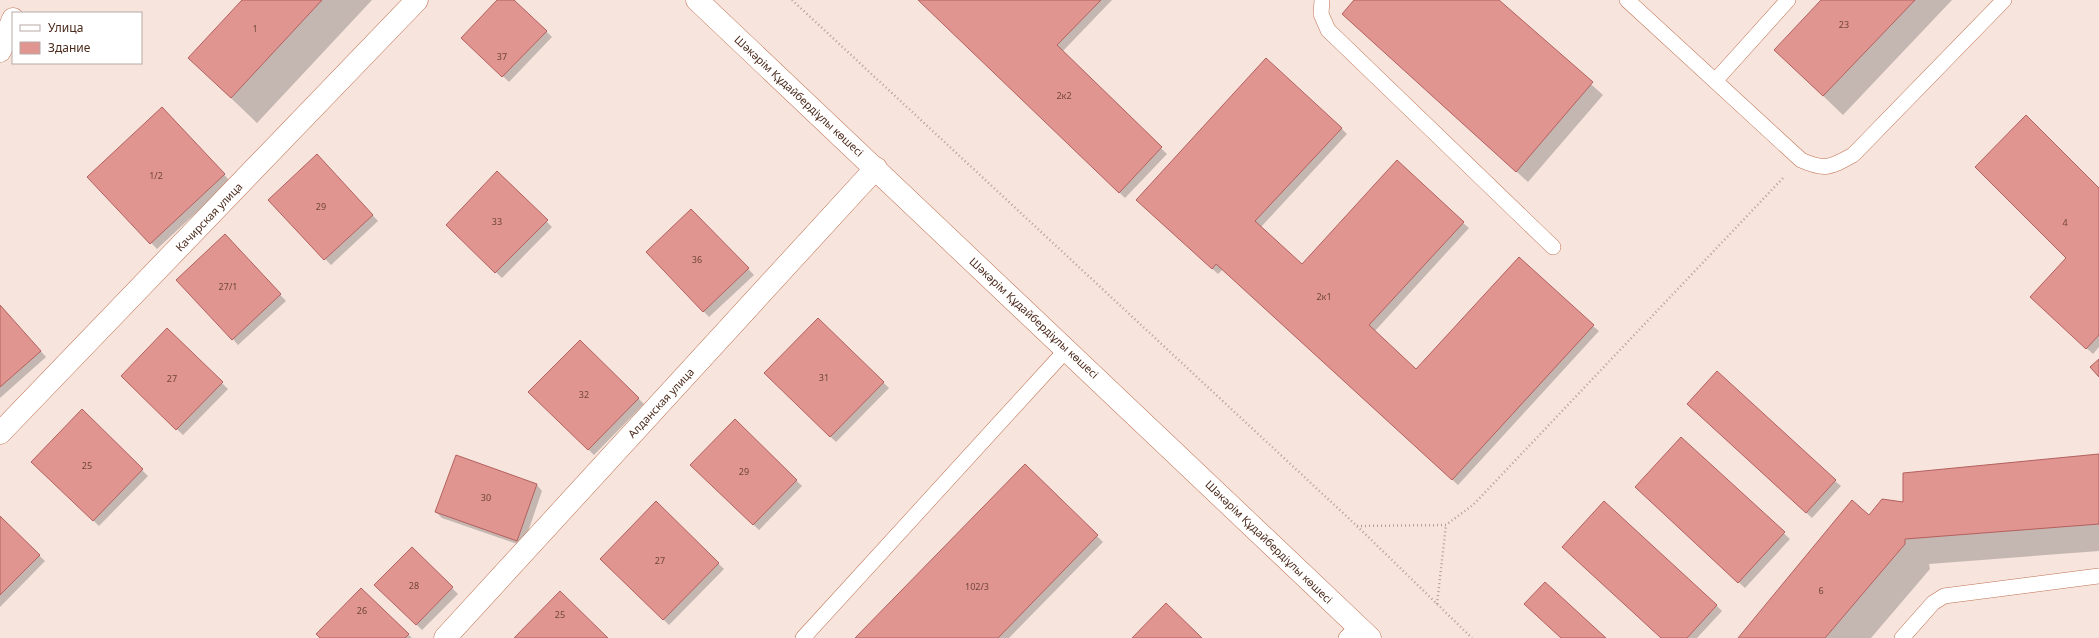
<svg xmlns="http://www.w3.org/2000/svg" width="2099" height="638" font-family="'Noto Sans',sans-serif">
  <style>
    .shadow { fill: #0003 }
    .building { fill: #e09591; stroke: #b4605e }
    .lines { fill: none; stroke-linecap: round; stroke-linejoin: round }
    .lane-casing { stroke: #c07252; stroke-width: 16 }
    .street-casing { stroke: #c07252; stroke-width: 23 }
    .path { stroke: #b69e94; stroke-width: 2.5; stroke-dasharray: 1 3; stroke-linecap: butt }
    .lane { stroke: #fff; stroke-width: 15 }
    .street { stroke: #fff; stroke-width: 22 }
    .labels { text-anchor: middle; stroke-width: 3; stroke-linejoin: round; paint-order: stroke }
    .number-label { font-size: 9px; fill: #71463a }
    .street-label { font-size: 11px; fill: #4c2b1d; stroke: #fff }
  </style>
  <rect width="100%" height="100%" fill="#f6e4dd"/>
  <!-- shadow -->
  <path class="shadow" d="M243,0H372L257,123L189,58Z
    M499,0H513L552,37L509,82L463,38Z
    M919,0H1112L1062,52L1167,154L1125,198Z
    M1356,0H1497L1603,95L1528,182L1355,25Z
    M1823,0H1952L1843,115L1795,69Z
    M168,114L230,181L157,249L89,177Z
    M1341,128L1347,134L1261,227L1302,265L1463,223L1469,228L1374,332L1416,370L1593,326L1599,331L1458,485L1223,269L1218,274L1143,206Z
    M322,161L378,221L331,265L269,200Z
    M498,173L552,227L502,278L447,225Z
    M2099,190V347L2093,354L2037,303L2067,258Z
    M691,210L754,275L709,317L647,252Z
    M230,241L286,301L238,345L233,339Z
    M0,306L46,357L0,398Z
    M818,319L889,388L836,442L766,373Z
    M167,329L228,389L183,435L122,376Z
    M580,341L644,404L594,455L530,392Z
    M1694,409L1835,481L1841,486L1812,518Z
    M82,411L148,476L99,526L33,462Z
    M735,421L802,486L759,530L692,465Z
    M1681,438L1790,539L1745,588L1642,493Z
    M2099,455V551L1929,564L1930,569L1871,638H1739L1869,516L1904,503Z
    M1025,465L1103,542L1009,638H857Z
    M537,485L542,491L523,546L442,518L436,512Z
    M656,503L724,569L669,625L601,559Z
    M0,518L45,561L0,607Z
    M412,548L458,594L422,630L376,585Z
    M361,589L412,638H322Z
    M1716,605L1722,611L1697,638H1662Z"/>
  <!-- building -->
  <path class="building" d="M242,0H322L231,98L188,58Z
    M497,0H514L547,31L502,77L461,38Z
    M918,0H1101L1057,45L1162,147L1119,193Z
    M1354,0H1499L1593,82L1516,172L1342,14Z
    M1821,0H1915L1823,96L1774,50Z
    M1266,58L1342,128L1255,221L1302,264L1397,160L1464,222L1369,325L1416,369L1519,257L1594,325L1452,480L1216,264L1212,269L1136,200Z
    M162,107L225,174L150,244L87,177Z
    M2026,115L2099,188V335L2086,349L2030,297L2066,258L1975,167Z
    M317,154L373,215L324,260L268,200Z
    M497,171L548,220L495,273L446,225Z
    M691,209L749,268L703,312L646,252Z
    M225,234L281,294L232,340L176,280Z
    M0,305L41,351L0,387Z
    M818,318L884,382L830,437L764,373Z
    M167,328L223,382L176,430L121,376Z
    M580,340L639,398L588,450L528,392Z
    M2099,359V377L2090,367Z
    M1717,371L1836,480L1806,513L1687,404Z
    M82,409L143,469L93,521L31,462Z
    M735,419L797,480L753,525L690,465Z
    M1681,437L1785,532L1738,583L1635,487Z
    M2099,454V524L1905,539V544L1825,638H1738L1852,500L1869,515L1882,499L1903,502V473Z
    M456,455L537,484L517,541L435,512Z
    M1025,464L1098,535L998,638H855Z
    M656,501L719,563L663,620L600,559Z
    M1604,501L1717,605L1687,638H1661L1562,547Z
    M0,516L40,555L0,595Z
    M412,547L453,587L416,625L374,585Z
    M1545,582L1606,638H1561L1524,604Z
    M361,588L409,634L405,638H320L316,634Z
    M560,591L608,638H514Z
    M1166,603L1202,638H1132Z"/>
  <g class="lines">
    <!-- lane casing -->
    <g class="lane-casing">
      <path id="lane" d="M1322,0L1321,14L1328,30L1553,247
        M1627,0L1801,160C1825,171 1831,167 1853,155L2004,0
        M1715,81L1788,0
        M803,638L1067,349
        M1346,638L1358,626
        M1902,638L1933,603L1944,596L2099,576"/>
    </g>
    <!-- street casing -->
    <g class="street-casing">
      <path id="street" d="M697,0L1370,638
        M0,51L13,19
        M0,433L417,0
        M445,638L876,168"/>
    </g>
    <!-- path -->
    <path class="path" d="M792,0L1357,526L1472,638
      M1357,526L1446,525L1473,505L1784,177
      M1437,604L1446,525"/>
    <!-- lane -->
    <use href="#lane" class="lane"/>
    <!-- street -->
    <use href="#street" class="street"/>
  </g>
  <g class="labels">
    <!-- number labels -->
    <g class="number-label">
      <text x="1844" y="28">23</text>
      <text x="255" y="32">1</text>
      <text x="502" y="60">37</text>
      <text x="1064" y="99">2к2</text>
      <text x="156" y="179">1/2</text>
      <text x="321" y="210">29</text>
      <text x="497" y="225">33</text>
      <text x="2065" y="226">4</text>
      <text x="697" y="263">36</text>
      <text x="228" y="290">27/1</text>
      <text x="1324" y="300">2к1</text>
      <text x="824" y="381">31</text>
      <text x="172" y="382">27</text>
      <text x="584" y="398">32</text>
      <text x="87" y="469">25</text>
      <text x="744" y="475">29</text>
      <text x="486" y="501">30</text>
      <text x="660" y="564">27</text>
      <text x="414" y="589">28</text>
      <text x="977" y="590">102/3</text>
      <text x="1821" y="594">6</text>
      <text x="362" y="614">26</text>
      <text x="560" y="618">25</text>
    </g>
    <!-- street labels -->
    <g class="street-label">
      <text transform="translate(799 96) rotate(43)" y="4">Шәкәрім Құдайбердіұлы көшесі</text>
      <text transform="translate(209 217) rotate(-46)" y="4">Качирская улица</text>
      <text transform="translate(1034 318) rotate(43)" y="4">Шәкәрім Құдайбердіұлы көшесі</text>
      <text transform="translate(661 403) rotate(-47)" y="4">Алданская улица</text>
      <text transform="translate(1269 542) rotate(44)" y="4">Шәкәрім Құдайбердіұлы көшесі</text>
    </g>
  </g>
  <!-- legend -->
  <rect x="12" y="12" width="130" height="52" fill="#ffffff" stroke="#b7aaa5"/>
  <rect x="20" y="25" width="20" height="6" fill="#ffffff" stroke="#b7aaa5"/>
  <text x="48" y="32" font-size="12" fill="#4c2b1d">Улица</text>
  <rect x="20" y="42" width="20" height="12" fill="#e09591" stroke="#b7aaa5"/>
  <text x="48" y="52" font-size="12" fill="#4c2b1d">Здание</text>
</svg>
